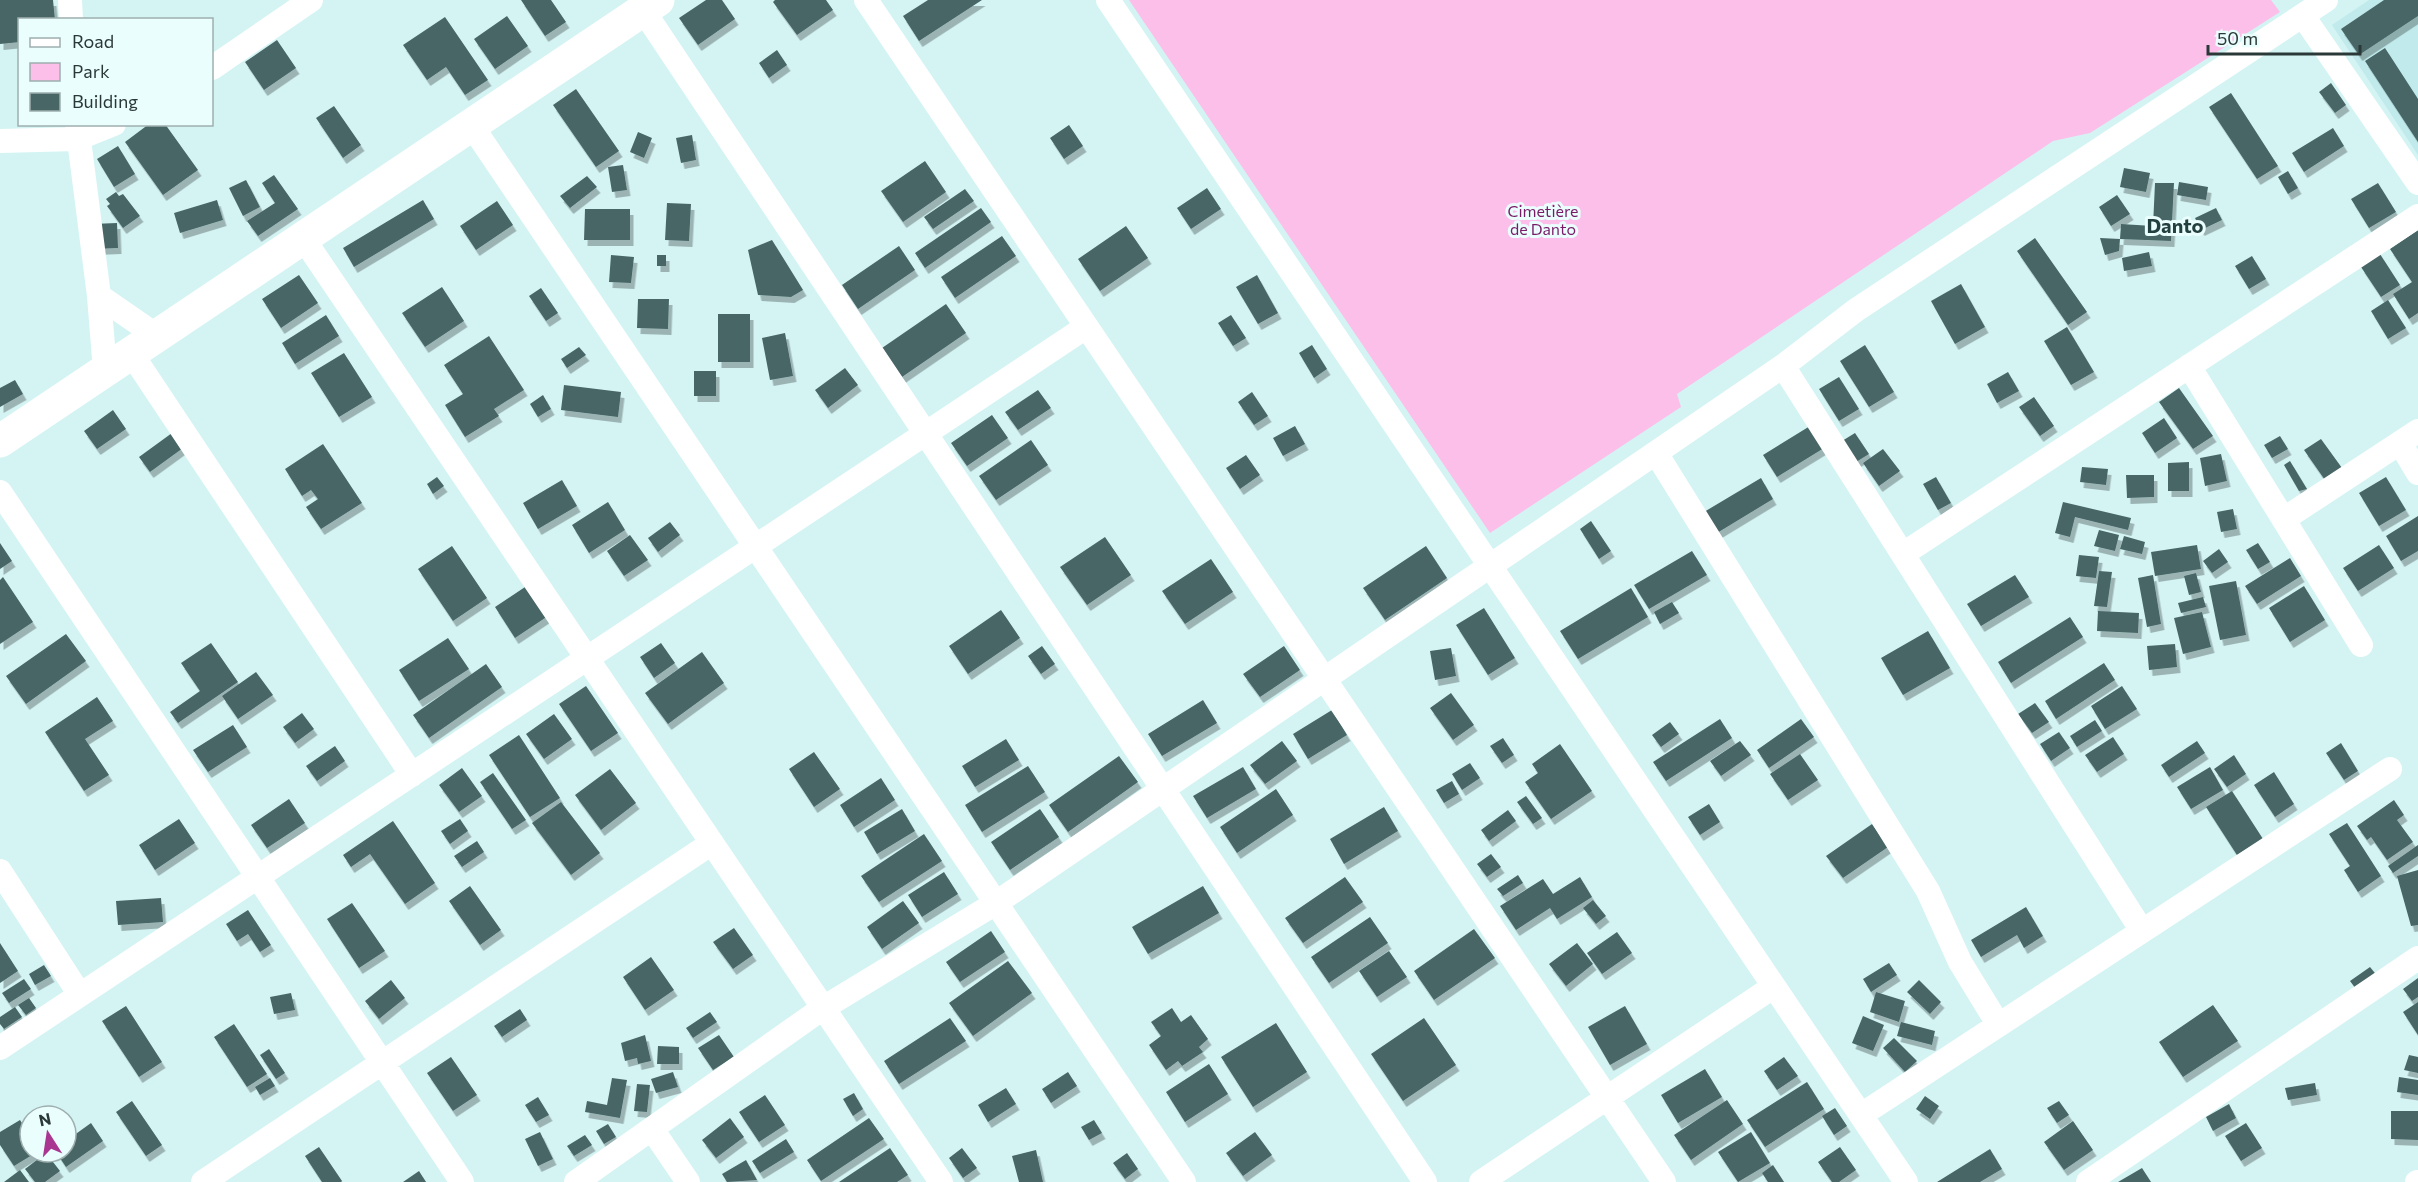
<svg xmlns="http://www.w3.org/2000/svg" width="2418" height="1182" font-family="Commissioner,sans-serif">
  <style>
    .built { fill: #c0eaeb }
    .green { fill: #fcbfea }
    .building { fill: #496666; filter: url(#shadow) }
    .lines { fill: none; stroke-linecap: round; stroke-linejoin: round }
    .street { stroke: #fff; stroke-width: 24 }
    .secondary { stroke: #fff; stroke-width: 33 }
    .labels { text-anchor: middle; stroke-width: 6; stroke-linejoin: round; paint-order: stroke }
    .park-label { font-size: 16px; fill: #791b66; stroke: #ebfefe }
    .quarter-label { font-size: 20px; font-weight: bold; fill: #233f3f; stroke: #ebfefe }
  </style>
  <defs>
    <filter id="shadow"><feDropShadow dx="3.5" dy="6" stdDeviation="0" flood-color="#0004"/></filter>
  </defs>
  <rect width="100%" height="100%" fill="#d4f4f4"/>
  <!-- built -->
  <path class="built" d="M2369,0H2418V155L2332,25Z"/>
  <!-- green -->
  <path class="green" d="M1129,0H2271L2280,12L2090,133L2053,141L1677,394L1681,407L1490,533Z"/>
  <!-- building -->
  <path class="building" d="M0,0H53L55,20H20V42L0,44Z
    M521,0H551L566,22L545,36Z
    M706,0H722L735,19L698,45L679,18Z
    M775,0H826L833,10L797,35L773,2Z
    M928,0H982L919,41L903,16Z
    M2384,0H2418V16L2359,55L2341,29Z
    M507,16L528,46L495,69L474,39Z
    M445,17L488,80L465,95L446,67L427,80L403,45Z
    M277,40L296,68L264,90L245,62Z
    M2385,48L2418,99V142L2365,61Z
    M777,50L787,65L769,78L759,63Z
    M2331,83L2346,105L2335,113L2319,92Z
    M576,89L619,151L596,167L553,105Z
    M2231,93L2278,166L2257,179L2209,107Z
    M334,106L361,145L343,158L316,118Z
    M149,124H165L198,170L163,195L125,142Z
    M1069,125L1083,146L1064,159L1050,138Z
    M2333,128L2344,146L2304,172L2292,153Z
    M638,132L652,138L644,158L630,152Z
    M692,135L696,160L681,163L676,138Z
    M118,146L135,174L114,187L97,159Z
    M925,161L946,192L903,222L881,191Z
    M623,165L627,190L612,192L608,167Z
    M2124,168L2150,173L2146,192L2120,187Z
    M2288,171L2298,188L2288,194L2278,177Z
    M274,175L298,209L258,236L247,221L275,203L262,183Z
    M587,176L597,187L570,208L560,196Z
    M246,180L260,207L243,216L229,188Z
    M2179,182L2208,187L2206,200L2177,195Z
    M2155,183H2174L2171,241L2120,239L2121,224L2153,226Z
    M2378,183L2396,212L2369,228L2351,199Z
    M1207,188L1221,209L1191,229L1177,208Z
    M965,189L974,201L933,229L924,217Z
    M116,192L119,196L123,194L140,216L123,228L107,206L110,204L106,199Z
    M2117,195L2130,214L2111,226L2099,207Z
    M217,200L223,220L180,233L174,213Z
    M423,200L434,219L354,267L343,248Z
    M497,201L513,225L476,250L460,226Z
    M667,203L691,204L689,241L665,240Z
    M981,208L991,222L925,268L915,253Z
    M2216,208L2222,220L2201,230L2195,218Z
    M585,209H630V240H584Z
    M117,223L118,248L93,249L92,224Z
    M1126,226L1148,258L1100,291L1078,259Z
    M2418,230V313L2409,319L2393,294L2412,282L2390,249Z
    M1002,236L1016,256L955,298L941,277Z
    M2035,238L2087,312L2068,325L2017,251Z
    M2100,238L2120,239L2119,251L2105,255Z
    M772,240L803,290L791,297L758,295L748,250Z
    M899,246L915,270L858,309L842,285Z
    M2149,252L2152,266L2124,271L2122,258Z
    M2380,254L2400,285L2381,297L2361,267Z
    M611,255L634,257L631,283L609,282Z
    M657,255H666V266H657Z
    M2252,256L2266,279L2249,289L2235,266Z
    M299,275L318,303L281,328L262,299Z
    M1257,275L1278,313L1258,324L1236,287Z
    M1961,284L1985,327L1955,344L1931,301Z
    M442,287L464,321L425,347L402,313Z
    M541,288L558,313L546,321L529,296Z
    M638,299H669L668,329L637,328Z
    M2388,300L2406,328L2388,339L2371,311Z
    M946,304L966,333L902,377L882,348Z
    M718,314H750V362H718Z
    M326,315L339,336L295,364L282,343Z
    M1231,315L1246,338L1233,346L1218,323Z
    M2067,327L2094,372L2071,385L2044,341Z
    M785,333L793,376L770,380L762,338Z
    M489,336L524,390L494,409L499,416L465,437L445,405L463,394L444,365Z
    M1312,345L1327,369L1314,378L1299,353Z
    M1865,345L1894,392L1869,407L1840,361Z
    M579,347L586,355L567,368L561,359Z
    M344,353L372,397L339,417L311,373Z
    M845,368L858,385L828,408L815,390Z
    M694,371H716V396H694Z
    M2008,372L2019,391L1997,403L1987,384Z
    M1839,377L1859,409L1839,421L1819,389Z
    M15,380L23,394L0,407V388Z
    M564,385L621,392L618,417L561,410Z
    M2179,388L2213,436L2193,449L2159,402Z
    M1038,390L1051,408L1018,430L1005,412Z
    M1252,392L1268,416L1254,425L1238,402Z
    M543,395L551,409L538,417L530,404Z
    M2034,397L2054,426L2040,436L2019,407Z
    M113,410L126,429L97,449L84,431Z
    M992,415L1008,438L967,466L951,443Z
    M2164,418L2177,438L2155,453L2142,433Z
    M1295,426L1305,444L1283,456L1273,438Z
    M1810,426L1824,448L1777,477L1763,455Z
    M172,433L183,448L150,472L139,457Z
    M1855,433L1869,454L1856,462L1842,441Z
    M2280,436L2288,449L2272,458L2264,445Z
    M2321,439L2342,468L2325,480L2304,450Z
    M1031,440L1048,465L996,500L979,476Z
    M323,444L362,503L321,529L306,507L318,499L311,490L302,496L285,469Z
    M1883,449L1900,471L1879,486L1863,463Z
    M2221,454L2227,481L2205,486L2200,458Z
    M1246,455L1260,475L1240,489L1226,468Z
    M2290,461L2307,489L2299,491L2284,465Z
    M2189,462V491H2168V463Z
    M2082,467L2108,469L2106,485L2080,482Z
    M2126,475H2154V497L2127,498Z
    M437,477L444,486L433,494L427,484Z
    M1936,477L1951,503L1938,510L1923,484Z
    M2386,477L2406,510L2379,526L2359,493Z
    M1761,478L1773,499L1717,533L1704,512Z
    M562,480L577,506L538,529L523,503Z
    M608,502L625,530L589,553L572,525Z
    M2063,502L2131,518L2128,530L2075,517L2070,537L2055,533Z
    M2233,509L2237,529L2221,532L2217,512Z
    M2418,516V551L2401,561L2386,536Z
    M1591,521L1611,551L1599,559L1580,529Z
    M670,522L680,535L658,552L648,538Z
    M2099,530L2119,535L2115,551L2094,546Z
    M630,535L648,560L624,576L607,551Z
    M2124,536L2145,542L2142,554L2120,549Z
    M1105,537L1131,575L1087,605L1060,567Z
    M0,543L12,561L0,569Z
    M2258,543L2270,562L2258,569L2246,550Z
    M2197,545L2201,569L2155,576L2151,552Z
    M2379,545L2394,568L2358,591L2343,568Z
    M452,546L487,598L453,621L418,569Z
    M1426,546L1447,578L1385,620L1363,588Z
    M2219,549L2228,562L2212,573L2203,561Z
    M1692,551L1707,575L1649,609L1634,585Z
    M2079,555L2099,557L2096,578L2076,576Z
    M2290,558L2301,576L2257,604L2245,586Z
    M1211,559L1233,592L1185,624L1162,591Z
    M2099,571L2112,572L2107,607L2094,606Z
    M2196,573L2201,592L2189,595L2184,576Z
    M2015,575L2029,597L1981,626L1967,604Z
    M2153,575L2161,624L2147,627L2138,578Z
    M3,577L33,622L0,644V580Z
    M2236,581L2246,635L2220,640L2209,586Z
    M528,585L548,616L515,638L495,607Z
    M2304,586L2325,620L2290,642L2269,608Z
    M1631,588L1648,617L1578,659L1560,631Z
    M2203,597L2206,607L2181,613L2178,603Z
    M1672,602L1679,613L1660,624L1654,612Z
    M1484,608L1515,658L1488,675L1456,625Z
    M1001,610L1020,638L968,674L949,646Z
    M2098,611L2139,613L2138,633L2097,631Z
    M2202,612L2211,647L2183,654L2174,618Z
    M2070,617L2083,637L2011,683L1998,662Z
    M1928,631L1950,668L1903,695L1881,658Z
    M66,634L86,661L26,704L6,676Z
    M448,638L469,669L419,701L399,670Z
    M211,643L238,682L178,723L170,712L200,691L181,663Z
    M661,643L675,663L654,678L640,657Z
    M2175,644L2177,667L2149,670L2147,646Z
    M1042,646L1055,664L1041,674L1028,656Z
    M1284,646L1300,670L1260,697L1243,674Z
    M1451,648L1456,676L1435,680L1430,651Z
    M702,652L724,683L668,724L645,693Z
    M2104,663L2115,680L2056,719L2045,701Z
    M486,664L502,687L429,738L413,715Z
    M256,672L273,695L238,719L222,696Z
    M586,686L618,733L591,751L559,704Z
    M2122,686L2137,709L2105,729L2091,706Z
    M1451,693L1474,725L1453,740L1430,708Z
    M97,697L113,721L85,739L109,775L84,791L45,732Z
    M1203,700L1217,723L1162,756L1148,734Z
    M2035,703L2049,722L2032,733L2018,714Z
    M1332,710L1347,735L1308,759L1293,734Z
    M302,713L314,729L295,743L283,727Z
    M554,714L572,739L544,759L526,734Z
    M1720,719L1732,738L1666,781L1653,762Z
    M1801,719L1814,737L1769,768L1757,750Z
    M2095,720L2102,731L2077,747L2070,736Z
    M1670,722L1679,734L1661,747L1652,735Z
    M233,725L247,747L208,772L193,750Z
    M2059,732L2070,748L2051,761L2040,744Z
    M519,735L560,798L530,817L489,755Z
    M2113,737L2124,754L2097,772L2085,755Z
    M1503,738L1514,755L1502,763L1490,746Z
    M1006,739L1019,760L975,787L962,766Z
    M1282,741L1297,761L1265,784L1250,765Z
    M1740,741L1751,755L1721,776L1710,761Z
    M2197,741L2205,753L2169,777L2161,765Z
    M2341,743L2358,771L2344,780L2326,753Z
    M1560,744L1592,791L1551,819L1525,782L1538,773L1532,764Z
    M335,746L345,761L317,781L306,766Z
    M814,752L840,789L814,807L789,769Z
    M1800,754L1818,780L1788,800L1770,774Z
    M2234,755L2246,774L2227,787L2214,769Z
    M1119,756L1138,782L1068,832L1049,805Z
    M1470,763L1480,778L1462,790L1452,774Z
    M1028,766L1045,792L982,832L965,805Z
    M1243,767L1256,789L1207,818L1193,796Z
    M2210,767L2223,790L2191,809L2177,787Z
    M462,768L482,796L459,812L439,785Z
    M610,769L636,803L601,830L575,795Z
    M2274,772L2294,804L2275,817L2254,785Z
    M493,773L526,820L512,829L480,782Z
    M881,778L895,800L854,827L840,805Z
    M1452,781L1459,794L1444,803L1436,790Z
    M1276,789L1293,815L1237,853L1220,827Z
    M2232,791L2263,839L2237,855L2206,807Z
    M1526,796L1542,818L1533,824L1517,802Z
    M289,799L305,823L267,848L251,825Z
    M2394,800L2404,815L2397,820L2413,842L2387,860L2371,837L2367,840L2357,826Z
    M561,802L600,853L571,875L532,823Z
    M1709,804L1720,822L1700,835L1688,817Z
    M1384,807L1398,831L1344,864L1330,839Z
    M902,809L915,831L877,854L864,832Z
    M1040,809L1059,837L1010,870L991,842Z
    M1508,810L1516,821L1489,841L1481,830Z
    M179,819L195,843L155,870L139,845Z
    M460,819L468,831L450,844L441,831Z
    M393,821L435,883L405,904L370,854L351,867L343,855Z
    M2347,823L2381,876L2358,892L2344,870L2350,866L2329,834Z
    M1872,824L1888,847L1843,878L1826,856Z
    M924,834L942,861L879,902L861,876Z
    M477,841L484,852L462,867L454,856Z
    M2418,845V856L2393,873L2388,866Z
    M1491,854L1501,867L1487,877L1477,864Z
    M2418,870V925L2411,926L2397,876Z
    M944,872L958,894L922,917L908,895Z
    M1518,875L1523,883L1503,896L1497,889Z
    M1345,877L1363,902L1303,943L1285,918Z
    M1580,877L1592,897L1557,919L1550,908L1516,930L1500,906L1543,879L1553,894Z
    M470,886L501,930L480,945L449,901Z
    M1203,886L1219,913L1148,954L1132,927Z
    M161,898L163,922L118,925L116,901Z
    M1593,900L1606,916L1596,924L1583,908Z
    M903,901L919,923L882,949L867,927Z
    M352,903L385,951L359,968L327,919Z
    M2026,907L2043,936L2024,948L2017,935L1981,957L1971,940Z
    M248,910L271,945L260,952L248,934L237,941L226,924Z
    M1370,917L1388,943L1329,983L1311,957Z
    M734,928L753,955L733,969L713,942Z
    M1474,929L1495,958L1434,1000L1414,971Z
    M991,931L1005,952L960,982L946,962Z
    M1617,932L1632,953L1602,974L1587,953Z
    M0,943L18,971L0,983Z
    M1577,943L1593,964L1566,986L1549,964Z
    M1389,951L1407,977L1377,997L1359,971Z
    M651,957L674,990L645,1010L623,977Z
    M1008,961L1032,993L973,1036L949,1003Z
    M1889,963L1897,975L1871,992L1863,979Z
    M44,965L51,976L35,985L29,974Z
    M2370,967L2379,978L2359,993L2350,981Z
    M2418,978V997L2412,1001L2403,989Z
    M24,979L31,989L9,1003L2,993Z
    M391,980L405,998L379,1019L365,1001Z
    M1919,980L1941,1002L1930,1014L1907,992Z
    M1876,992L1905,1001L1899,1022L1870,1012Z
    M291,993L295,1010L274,1014L270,997Z
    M29,998L36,1008L26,1015L18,1005Z
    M2418,1002V1035L2403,1012Z
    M2213,1005L2238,1041L2183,1077L2159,1042Z
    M126,1006L162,1062L139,1077L102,1021Z
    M1625,1006L1647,1044L1610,1065L1588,1027Z
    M15,1007L22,1017L4,1029L0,1024V1017Z
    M1172,1008L1181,1022L1191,1015L1208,1039L1199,1047L1203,1052L1182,1066L1178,1061L1166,1070L1149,1045L1161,1036L1151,1022Z
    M520,1009L527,1020L502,1037L494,1026Z
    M710,1012L717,1022L693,1038L686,1028Z
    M1863,1016L1884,1025L1873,1051L1852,1043Z
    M950,1018L966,1041L899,1084L884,1061Z
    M1424,1018L1456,1065L1403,1101L1371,1054Z
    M1901,1022L1935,1031L1932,1045L1897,1036Z
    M1276,1023L1307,1072L1253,1107L1221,1057Z
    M234,1024L267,1074L247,1087L214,1037Z
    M645,1035L651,1061L638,1064L637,1058L625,1061L621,1043Z
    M719,1035L734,1057L713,1070L698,1048Z
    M1894,1038L1917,1061L1905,1072L1883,1048Z
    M658,1046L679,1047V1064H657Z
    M269,1049L285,1073L276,1079L260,1055Z
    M2409,1055L2418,1057V1073L2404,1070Z
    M451,1057L477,1095L453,1111L427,1073Z
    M1784,1057L1798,1076L1777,1090L1764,1071Z
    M1209,1064L1228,1094L1185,1122L1166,1092Z
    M1705,1069L1722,1097L1678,1123L1661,1095Z
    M673,1072L678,1087L656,1093L651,1079Z
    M1068,1072L1077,1086L1051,1103L1042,1089Z
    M2399,1077L2418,1080V1095L2397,1092Z
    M270,1078L275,1086L260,1095L255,1087Z
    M612,1078L627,1080L620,1118L585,1112L587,1101L607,1105Z
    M1807,1082L1824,1109L1765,1147L1747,1120Z
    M2315,1083L2317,1095L2288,1100L2285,1088Z
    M637,1084L650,1085L647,1112L634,1111Z
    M1006,1088L1016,1104L988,1122L978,1105Z
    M854,1093L863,1109L853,1116L843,1099Z
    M765,1095L785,1125L759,1142L739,1112Z
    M1925,1096L1939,1106L1930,1119L1916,1109Z
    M538,1097L549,1115L536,1122L525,1105Z
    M1727,1100L1743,1124L1691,1160L1674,1135Z
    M132,1101L162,1145L146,1156L116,1112Z
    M2059,1101L2069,1115L2057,1123L2047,1108Z
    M2229,1104L2236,1118L2213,1131L2206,1117Z
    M1835,1108L1847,1126L1834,1135L1822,1116Z
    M2391,1111H2418V1140L2391,1139Z
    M730,1118L744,1137L716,1158L702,1140Z
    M869,1118L884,1139L821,1181L807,1160Z
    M20,1120L30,1135V1152H37L14,1166L0,1145V1132Z
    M1094,1120L1102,1133L1089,1140L1081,1127Z
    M2073,1121L2093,1150L2064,1170L2044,1142Z
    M91,1123L103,1141L66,1167L56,1152H66V1141Z
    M2246,1123L2262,1148L2241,1161L2225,1136Z
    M608,1124L616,1137L604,1144L596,1131Z
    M540,1132L553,1159L538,1166L525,1139Z
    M1255,1132L1272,1155L1243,1176L1226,1153Z
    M1751,1132L1770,1163L1738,1182L1718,1152Z
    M585,1135L592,1145L574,1156L567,1146Z
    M786,1139L794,1152L760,1173L752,1161Z
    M319,1147L342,1181L341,1182H322L305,1156Z
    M1840,1147L1856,1170L1839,1182H1832L1818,1162Z
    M890,1148L908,1175L897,1182H839Z
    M962,1148L977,1168L963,1178L949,1158Z
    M1990,1149L2002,1169L1980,1182H1937Z
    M1036,1150L1043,1182H1019L1012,1156Z
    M46,1153L60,1171L45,1182H35L25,1169Z
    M1127,1153L1138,1169L1125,1179L1113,1163Z
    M746,1160L757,1180L727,1182L722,1174Z
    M1773,1165L1784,1182H1768L1762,1173Z
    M2142,1168L2151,1182H2118Z
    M20,1170L29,1182H4Z
    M419,1171L426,1182H403Z"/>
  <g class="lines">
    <!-- street -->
    <path class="street" d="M70,0L71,20
      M866,0L1664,1182
      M1108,0L1906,1182
      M643,10L1425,1182
      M2303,16L2418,183
      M212,68L311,0
      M77,124L99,296L105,371
      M472,126L1184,1182
      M0,141L77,139L114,124
      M303,238L941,1182
      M99,296L157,336
      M131,353L412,775
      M1783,366L2142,931
      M2189,366L2361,645
      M2400,443L2418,473
      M1656,453L1928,891L1960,962L1998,1024
      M0,492L462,1182
      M2284,519L2418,431
      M1903,554L2418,216
      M0,871L80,995
      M0,1048L1086,327
      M1861,1115L2390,769
      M652,1129L688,1182
      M203,1182L712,843
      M576,1182L823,1008L996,903L1783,366L1856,310L2326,0
      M1481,1182L1773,987
      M2088,1182L2418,958
      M2417,1182H2418"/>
    <!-- secondary -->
    <path class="secondary" d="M0,441L658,0"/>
  </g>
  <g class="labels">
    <!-- park labels -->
    <g class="park-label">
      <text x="1543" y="217">Cimetière<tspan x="1543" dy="18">de Danto</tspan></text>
    </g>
    <!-- quarter labels -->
    <g class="quarter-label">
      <text x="2175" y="233">Danto</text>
    </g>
  </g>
  <!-- legend -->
  <rect x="18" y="18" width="195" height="108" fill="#ebfefe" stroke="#9eafaf" stroke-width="1.5"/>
  <rect x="30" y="38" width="30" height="9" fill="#ffffff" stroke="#9eafaf" stroke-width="1.5"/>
  <text x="72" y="48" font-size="18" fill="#2b3838">Road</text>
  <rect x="30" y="63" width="30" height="18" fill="#fcbfea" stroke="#9eafaf" stroke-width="1.5"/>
  <text x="72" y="78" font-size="18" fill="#2b3838">Park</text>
  <rect x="30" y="93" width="30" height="18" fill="#496666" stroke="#9eafaf" stroke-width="1.5"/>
  <text x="72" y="108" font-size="18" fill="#2b3838">Building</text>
  <!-- north arrow -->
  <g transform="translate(48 1134) rotate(348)"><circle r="28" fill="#ebfefe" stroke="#9eafaf" stroke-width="1.5"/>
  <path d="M0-4.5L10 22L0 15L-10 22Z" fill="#a93791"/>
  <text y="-9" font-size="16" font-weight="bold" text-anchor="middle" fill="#2b3838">N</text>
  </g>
  <!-- scale -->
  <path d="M2208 45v9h152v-9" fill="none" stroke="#2b3838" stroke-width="3"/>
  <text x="2217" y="45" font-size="18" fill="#2b3838" stroke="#ebfefe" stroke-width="4.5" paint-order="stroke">50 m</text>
</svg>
